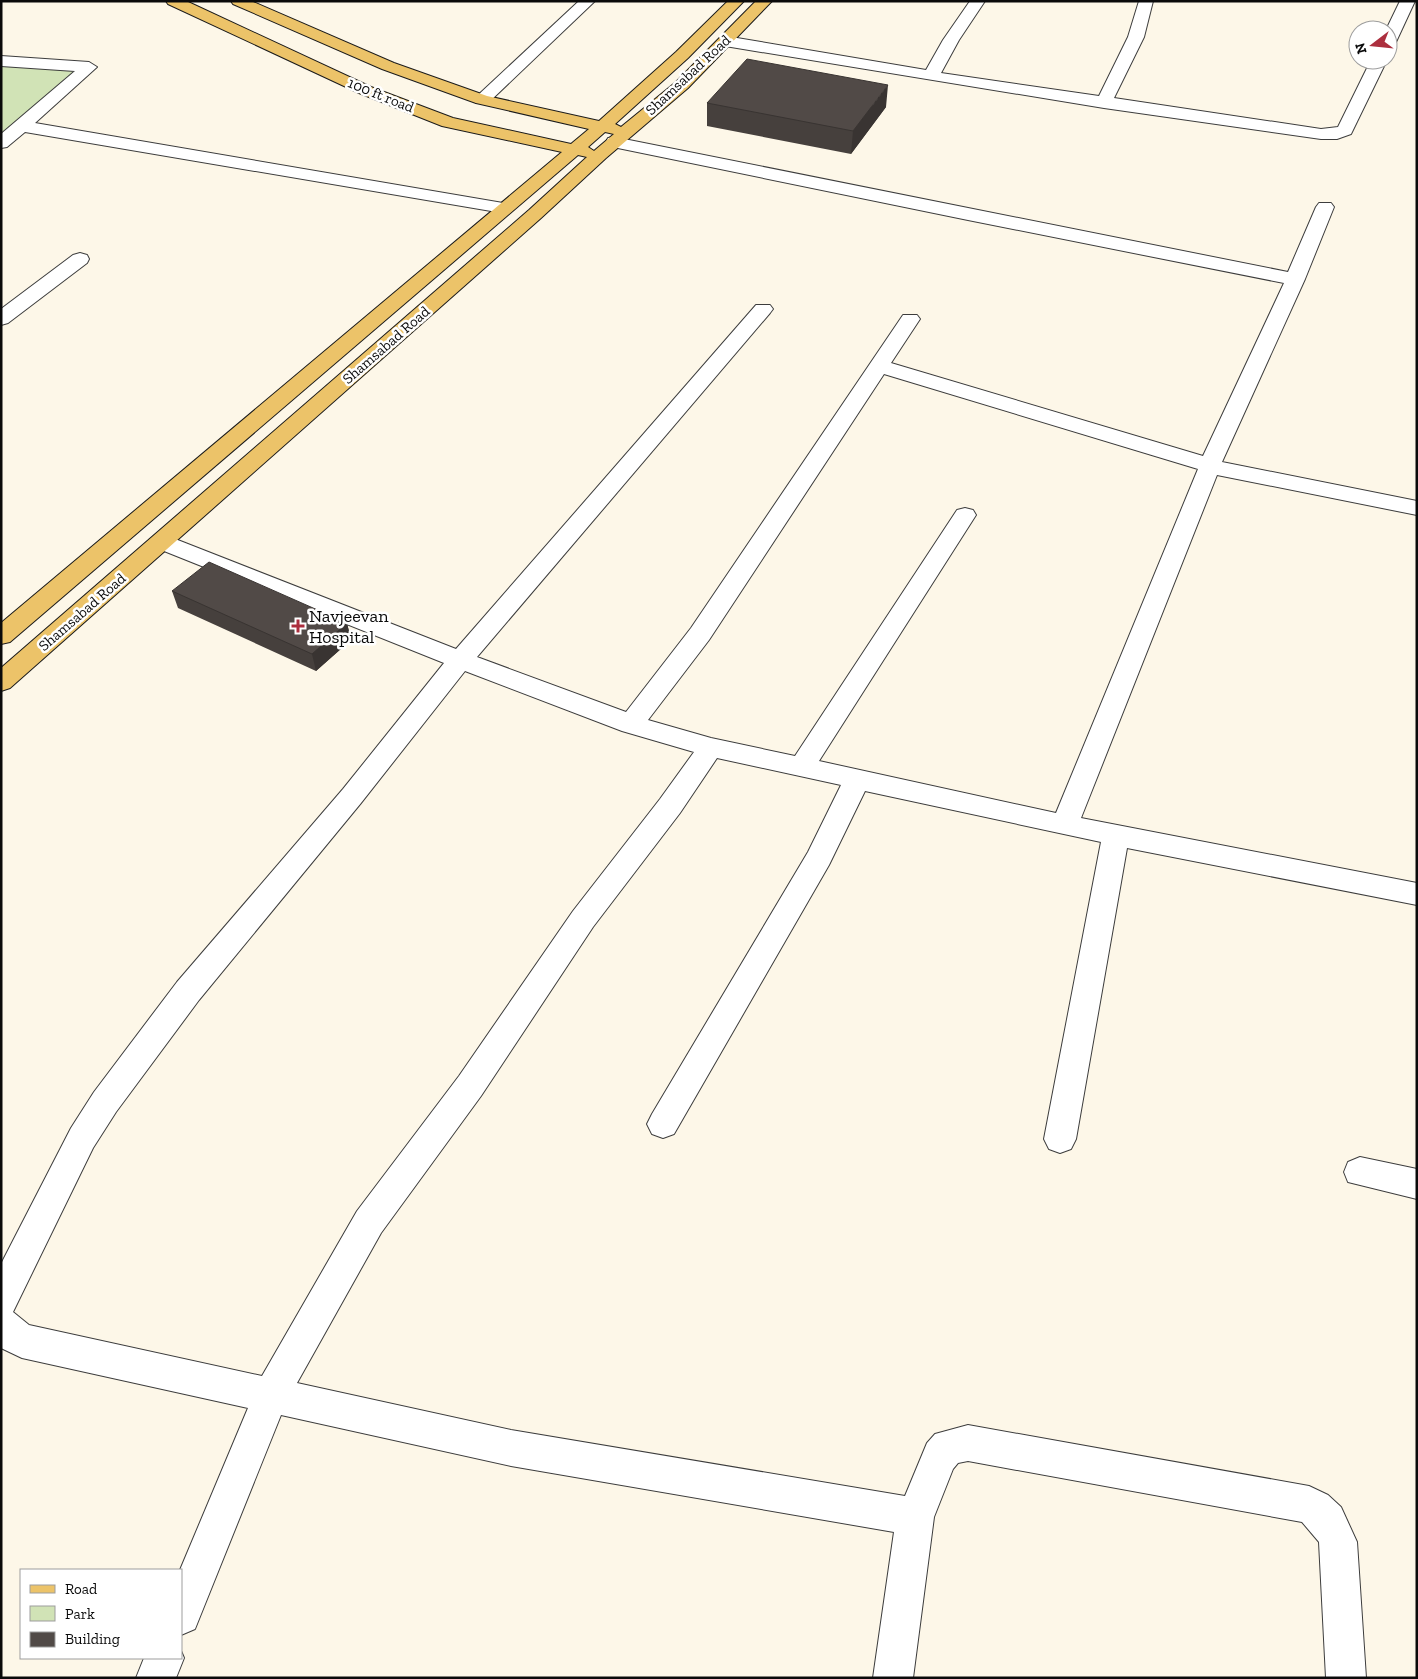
<svg xmlns="http://www.w3.org/2000/svg" width="1418" height="1679" font-family="'Zilla Slab',serif">
  <style>
    .green { fill: #d1e3b6 }
    .lines { fill: none; stroke-linecap: round; stroke-linejoin: round }
    .minor-casing { stroke: #3d3d3d; stroke-width: 2 }
    .major-casing { stroke: #1b1b1b; stroke-width: 2 }
    .minor { fill: #fff; fill-rule: evenodd }
    .major { fill: #ecc369; fill-rule: evenodd }
    .wall { fill: #46403d }
    .shaded-wall { fill: #393432 }
    .building { fill: #514a47; stroke: #393432 }
    .poi-dot { fill: #ac2f3e; stroke: #fff; stroke-width: 2 }
    .labels { text-anchor: middle; stroke-width: 5; stroke-linejoin: round; paint-order: stroke }
    .far-street-label { font-size: 15px; fill: #0a0a0a; stroke: #fff }
    .poi-label { font-size: 18px; fill: #0a0a0a; stroke: #fff; text-anchor: start }
  </style>
  <rect width="100%" height="100%" fill="#fdf7e8"/>
  <!-- green -->
  <path class="green" d="M1,63L89,67L1,141Z"/>
  <g class="lines">
    <!-- minor casing -->
    <g class="minor-casing">
      <path id="minor" d="M579,1H595L488,103H476L474,100L476,97Z
        M970,1H985L959,40L941,73L1099,96L1128,37L1139,1H1153L1144,37L1114,98L1321,129L1338,127L1371,60H1387L1351,134L1337,139H1321L1104,108L725,46L717,41L725,36L926,70L943,40Z
        M1400,1H1415L1396,42L1388,47V30H1386Z
        M1,56L89,62L97,67L35,123L503,203L509,204L512,208L509,212L503,213L25,132L7,147L1,148V134L75,71L1,66Z
        M614,137L1288,272L1316,207L1319,203H1331L1334,207L1305,279L1222,462L1417,501V515L1217,475L1081,818L1417,883V905L1127,848L1076,1139L1071,1149L1060,1153L1049,1149L1044,1139L1101,842L865,791L829,865L674,1134L663,1138L652,1134L647,1124L652,1114L808,852L841,785L717,758L680,813L593,927L481,1096L381,1233L297,1383L511,1430L905,1496L927,1443L935,1434L968,1425L1309,1486L1328,1495L1341,1507L1357,1542L1366,1678H1326L1319,1542L1302,1522L968,1461L958,1463L953,1469L934,1517L913,1678H873L894,1532L511,1466L281,1415L195,1629L181,1635L180,1570L248,1408L22,1358L1,1348V1264L71,1128L94,1092L177,982L343,789L444,663L154,547L151,542L154,537L162,535L170,537L456,649L756,305H770L773,309L770,313L477,657L626,712L691,628L903,315H917L920,319L891,363L1203,456L1284,283L968,220L608,146L606,142L608,138ZM884,374L1198,469L1056,813L819,761L976,515L973,510L965,508L957,510L795,756L711,738L648,720L709,640ZM465,671L622,731L694,752L660,799L573,911L459,1076L357,1211L262,1376L29,1325L13,1312L93,1148L116,1112L199,1000L361,803Z
        M80,253L87,255L89,259L87,263L8,323L1,325V309L73,255Z
        M1360,1157L1417,1169V1199L1348,1182L1344,1172L1348,1162Z
        M181,1651L184,1658L176,1678H136L144,1658H181Z"/>
    </g>
    <!-- major casing -->
    <g class="major-casing">
      <path id="major" d="M166,1H186L371,87L453,118L571,144L589,129L476,103L382,69L233,4L231,1H251L394,63L487,96L599,121L676,52L728,1H744L688,58L615,124L621,127L676,82L756,1H772L688,88L606,158L541,218L10,688L1,691V668L529,210L587,157L578,155L10,642L1,644V623L562,152L442,126L359,93L168,4ZM605,132L614,134L594,151L588,147Z"/>
    </g>
    <!-- minor -->
    <use href="#minor" class="minor"/>
    <!-- major -->
    <use href="#major" class="major"/>
  </g>
  <!-- wall -->
  <path class="wall" d="M707,103L886,107L851,154L707,126Z
    M172,591L347,623L351,640L316,671L178,608Z"/>
  <!-- shaded-wall -->
  <path class="shaded-wall" d="M888,85L886,107L851,154L853,131Z
    M347,623L351,640L316,671L312,654Z"/>
  <!-- building -->
  <path class="building" d="M747,59L888,85L853,131L707,103Z
    M209,562L347,623L312,654L172,591Z"/>
  <!-- markers -->
  <path class="poi-dot" d="M295.5 618.5h5v5h5v5h-5v5h-5v-5h-5v-5h5z"/>
  <g class="labels">
    <!-- far-street labels -->
    <g class="far-street-label">
      <text transform="translate(688 75) rotate(-43)" y="5">Shamsabad Road</text>
      <text transform="translate(381 95) rotate(22)" y="5">100 ft road</text>
      <text transform="translate(386 345) rotate(-41)" y="5">Shamsabad Road</text>
      <text transform="translate(82 612) rotate(-41)" y="5">Shamsabad Road</text>
    </g>
    <!-- poi labels -->
    <g class="poi-label">
      <text x="309" y="622">Navjeevan<tspan x="309" dy="21">Hospital</tspan></text>
    </g>
  </g>
  <!-- border -->
  <rect width="1418" height="1679" fill="none" stroke="#0a0a0a" stroke-width="5"/>
  <!-- legend -->
  <rect x="20" y="1569" width="162" height="90" fill="#ffffff" stroke="#9d9d9d"/>
  <rect x="30" y="1585" width="25" height="8" fill="#ecc369" stroke="#9d9d9d"/>
  <text x="65" y="1594" font-size="15" fill="#0a0a0a">Road</text>
  <rect x="30" y="1606" width="25" height="15" fill="#d1e3b6" stroke="#9d9d9d"/>
  <text x="65" y="1619" font-size="15" fill="#0a0a0a">Park</text>
  <rect x="30" y="1632" width="25" height="15" fill="#514a47" stroke="#9d9d9d"/>
  <text x="65" y="1644" font-size="15" fill="#0a0a0a">Building</text>
  <!-- north arrow -->
  <g transform="translate(1373 45) rotate(254)"><circle r="24" fill="#ffffff" stroke="#9d9d9d"/>
  <path d="M0-4L9 19L0 12L-9 19Z" fill="#ac2f3e"/>
  <text y="-8" font-size="14" font-weight="bold" text-anchor="middle" fill="#0a0a0a">N</text>
  </g>
</svg>
